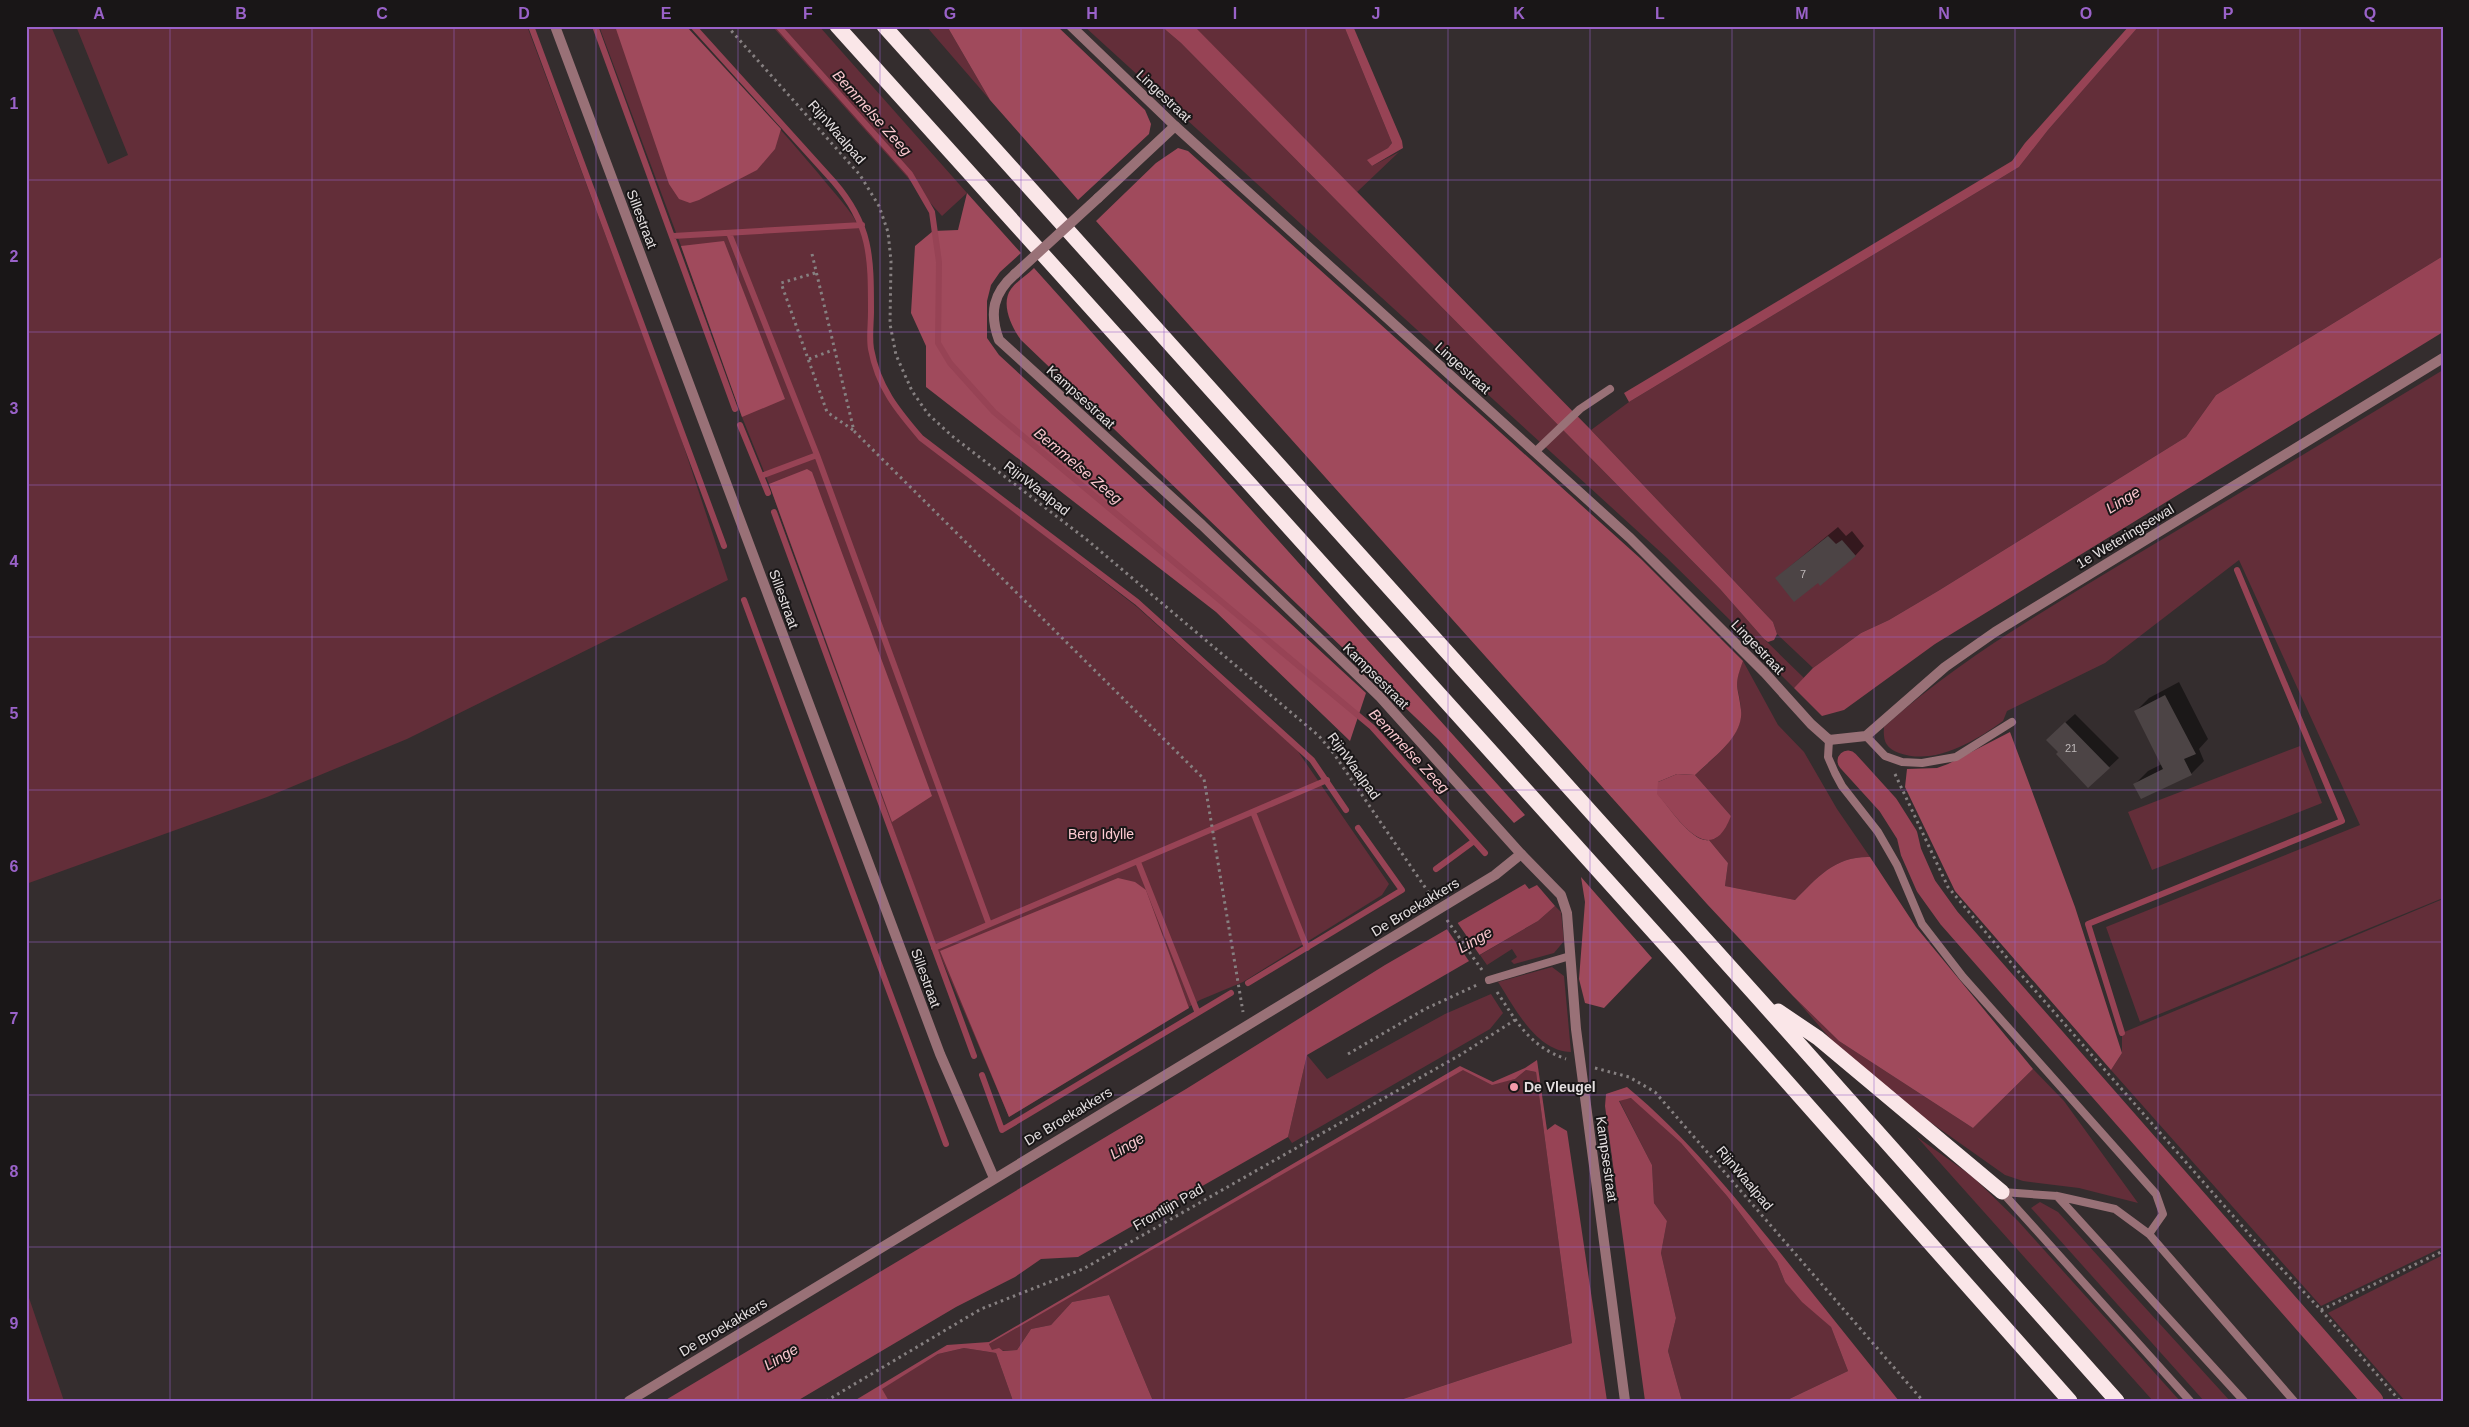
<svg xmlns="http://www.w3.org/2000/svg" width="2469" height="1427" font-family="Arial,sans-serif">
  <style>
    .green { fill: #632e39 }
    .forest { fill: #a04a5c }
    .water { fill: #974355 }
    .pier { fill: #342d2e }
    .shadow { fill: #0007 }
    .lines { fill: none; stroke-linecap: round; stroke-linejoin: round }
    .stream { stroke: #974355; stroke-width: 6 }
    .canal { stroke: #974355; stroke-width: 21 }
    .building { fill: #4c4445 }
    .path { stroke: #868081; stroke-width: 3; stroke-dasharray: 2.5 4; stroke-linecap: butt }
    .service { stroke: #997177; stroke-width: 8 }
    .minor { stroke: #997177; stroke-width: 10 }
    .tertiary { stroke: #997177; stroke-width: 10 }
    .motorway { stroke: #fae6e8; stroke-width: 15 }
    .tertiary-bridge { stroke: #997177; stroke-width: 10 }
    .grid { fill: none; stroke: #9a62c9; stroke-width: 1; stroke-opacity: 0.55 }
    .poi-dot { fill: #f39aa9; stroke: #191617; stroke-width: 2 }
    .labels { text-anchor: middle; stroke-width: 4; stroke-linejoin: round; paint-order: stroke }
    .number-label { font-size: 11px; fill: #beb8b9 }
    .street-label { font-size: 14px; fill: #e4dfe0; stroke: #191617 }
    .park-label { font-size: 14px; fill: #feccd3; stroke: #191617 }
    .poi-label { font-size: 14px; font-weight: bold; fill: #e4dfe0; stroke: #191617; text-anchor: start }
    .water-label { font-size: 15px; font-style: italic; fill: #fac8cf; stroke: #191617 }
    .neatline { fill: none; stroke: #9a62c9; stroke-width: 2 }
    .grid-label { font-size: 16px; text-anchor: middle; font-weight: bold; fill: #9a62c9 }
  </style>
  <rect width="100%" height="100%" fill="#342d2e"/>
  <!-- green -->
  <path class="green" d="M26,26H51L108,164L128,155L76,26H527L677,426L728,580L407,739L267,797L26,884Z
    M599,26H686C731,75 776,123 818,173C832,191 852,210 861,231C877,268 864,309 869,347C874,384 897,412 920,439L1137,607L1297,750L1389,884L1382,895L1243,982L1200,1000L1009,1117L934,941L769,484L742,417L681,246Z
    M772,26H819L967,193L942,216Z
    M926,26H947L990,100Z
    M1084,26H1161L1181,43L1720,589L1764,639L1804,678L1794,688L1760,654L1733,623L1667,558Z
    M1193,26H1344L1392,143L1388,148L1368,160L1372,166L1399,152L1357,192Z
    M2139,26H2443V256L2216,395L2186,437L1938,591L1889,620L1861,633L1813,668L1777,634L1773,622L1591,430L1629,402L2019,167L2048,130Z
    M2443,370V898L2140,1022L2106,927L2360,825L2239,560L2105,663L2007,711L2003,721C1975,741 1935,766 1899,753C1885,748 1883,740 1884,727C1959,659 2046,610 2131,558C2235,496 2339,433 2443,370Z
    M1743,661L1778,725L1804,752L1837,809L1870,857C1835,856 1818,877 1795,900L1725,886L1728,863L1709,840L1716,838L1731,816L1695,775C1713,758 1743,737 1741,710C1739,684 1732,688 1743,661Z
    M2300,746L2322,803L2152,870L2128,812Z
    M2443,899V1247L2321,1306L2111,1070L2122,1053V1033Z
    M1555,906L1561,912L1564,941L1554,953L1514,964L1511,961L1517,957L1512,949L1487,965L1480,955L1538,921Z
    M1552,967L1564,976L1571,1052C1536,1051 1515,1008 1498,982Z
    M1491,994L1503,1013L1490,1029L1292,1143L1288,1137L1307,1055L1327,1079L1445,1014Z
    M1793,996L1839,1041L1973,1128L2033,1069L2064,1101L2138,1203L2079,1188L2023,1181L2005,1175L1889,1093L1849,1060Z
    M1463,1069L1492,1084L1515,1079L1526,1070L1536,1072L1572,1343L1397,1401H1153L1109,1295L1072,1302L1051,1325L1031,1329L1017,1350L992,1351L989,1344Z
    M1632,1098L1681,1143L1727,1196L1777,1262L1785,1282L1831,1327L1848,1371L1785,1401H1682L1668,1351L1676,1318L1661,1253L1667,1221L1654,1203L1652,1165L1619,1100Z
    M1917,1137L1972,1176L2018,1221L2180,1401H2153Z
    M2040,1202L2058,1212L2230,1401H2204L2031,1208Z
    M2443,1255V1401H2405L2328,1313Z
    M26,1289L64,1401H26Z
    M964,1348L996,1353L1013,1401H889L881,1389L938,1354Z"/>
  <!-- forest -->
  <path class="forest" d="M615,26H686L781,129L775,149L757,170L699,200L690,203L679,199L669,184Z
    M947,26H1057L1145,110L1151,124L1149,134L1078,200L990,100Z
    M1178,148L1188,151L1641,559L1743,661C1733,688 1738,684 1741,710C1744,737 1712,758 1695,775L1677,774L1658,782V794C1668,806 1692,843 1709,840L1728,863L1725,886L1795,900C1818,877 1835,856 1870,857L1916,927L2033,1069L1973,1128L1839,1041L1793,996L1707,904L1096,221L1156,163Z
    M967,193L1021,253L1000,272L991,285L987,301V338L999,355L1366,693L1350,741L1216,612L926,387V346L911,313L915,246L933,231L958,230Z
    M724,241L785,399L742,417L681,246Z
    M1034,268L1525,815L1514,823L1438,739L1021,340C1012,328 1000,304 1011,289C1017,281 1027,275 1034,268Z
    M807,469L812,472L932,796L892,822L769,484Z
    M2010,732L2075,907L2122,1053L2111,1070L1955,891L1905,787L1907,769L1937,768L1948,764Z
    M1581,877L1652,958L1604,1008L1585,1003L1579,979L1585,902Z
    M1118,878L1135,882L1146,890L1189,1008L1009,1117L940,951Z"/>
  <!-- water -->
  <path class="water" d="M1161,26H1193L1197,29L1591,430L1773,622L1777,634L1774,640L1768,642L1764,639L1720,589L1181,43Z
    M1344,26H1353L1402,141L1403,148L1372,166L1367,160L1388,148L1392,143Z
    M2129,26H2139L2048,130L2019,167L1629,402L1624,393L2012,161L2025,143Z
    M2443,256V332L1935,644L1844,710L1822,716L1794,688L1813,668L1861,633L1889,620L1938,591L2186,437L2216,395Z
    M1677,774L1695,775L1731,816C1710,871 1678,818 1657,794L1658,782Z
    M1525,884L1529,889L1537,885L1555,906L1538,921L1307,1055L1288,1137L1078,1257L1041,1259L1015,1277L956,1307L797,1401H664L1186,1089L1385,965Z
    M1537,1060L1547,1130L1555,1124L1567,1131L1607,1401H1397L1572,1343L1536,1072L1526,1070L1515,1079L1492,1085L1463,1070L989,1344L992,1350L999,1348L1003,1351L1017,1350L1031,1329L1051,1325L1072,1302L1109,1295L1153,1401H1013L996,1353L964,1348L938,1354L882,1389L889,1401H854L947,1345L989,1342L1460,1066L1493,1082L1525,1068Z
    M1627,1087C1686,1136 1734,1196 1782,1255C1821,1304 1860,1352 1899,1401H1785L1848,1371L1831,1327L1802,1302L1785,1282L1777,1262L1727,1196L1681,1143L1631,1098L1619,1101L1652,1165L1654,1203L1667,1221L1661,1253L1676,1318L1668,1351L1682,1401H1645L1605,1106L1606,1094Z"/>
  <!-- pier -->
  <path class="pier" d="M1457,922L1481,957L1471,964L1446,928Z"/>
  <!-- shadow -->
  <path class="shadow" d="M1838,527L1846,536L1852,531L1864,546L1855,556L1818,581L1776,578Z
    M2179,682L2208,739L2199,749L2204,761L2191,774L2135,784L2148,771L2162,764L2136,711L2149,698Z
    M2075,714L2119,758L2088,787L2060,752L2057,730Z"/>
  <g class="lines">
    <!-- stream -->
    <path class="stream" d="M531,26L724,546
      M595,26L735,409
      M693,26L834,182C871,225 871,257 871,311C871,323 869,337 871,349C878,387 897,410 921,438L1137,602L1312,760L1346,810
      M778,26L910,174L932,212L939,262L938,343L950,363L994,412L1372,727L1485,853
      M729,233L817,455L989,924
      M673,236L862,225
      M740,425L768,493
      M761,476L817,455
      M774,512L974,1056
      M744,600L946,1144
      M1253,812L1307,948
      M1138,862L1197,1011
      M1436,869L1474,841
      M934,948L1327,780
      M1248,983L1402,890L1358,828
      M2122,1033L2088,924L2342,821L2237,570
      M982,1075L1002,1130L1231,993"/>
    <!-- canal -->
    <path class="canal" d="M1848,761L1888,805L1907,835L1911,852L1926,886L1949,918L2373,1401"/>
  </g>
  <!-- building -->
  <path class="building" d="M1828,536L1836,544L1842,540L1856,556L1820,586L1818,583L1794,602L1775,578Z
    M2165,695L2196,754L2184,759L2192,775L2141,799L2133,784L2163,769L2134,711Z
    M2065,722L2110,768L2088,788L2056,754L2058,752L2046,740Z"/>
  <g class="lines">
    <!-- path -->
    <path class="path" d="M727,26L860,175L879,206L888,232L891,261L890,324L896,355L912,391L928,414L952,436L1086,539L1319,736L1334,754L1431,896
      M812,254L854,431L1204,779L1243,1012
      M815,273L781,283L827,412L853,430
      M809,359L833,350
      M1895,774L1948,887L2018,971L2256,1242L2321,1310L2400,1401
      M1447,920L1482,970
      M1497,992C1517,1022 1529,1046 1566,1059
      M1348,1054L1425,1009L1477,985
      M1595,1068L1629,1077L1655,1092L1923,1401
      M2321,1310L2443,1251
      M826,1401L981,1309L1083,1269L1460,1055L1515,1020"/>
    <!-- service -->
    <path class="service" d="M1535,452L1580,409L1610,389
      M1866,736L1885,756L1902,762L1922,763L1956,757L2012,722
      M1829,740L1828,757L1835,773L1842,786L1878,832L1897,865L1922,924L1963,977L2156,1194L2163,1214L2149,1234
      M1489,980L1570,956
      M2002,1192L2057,1196L2115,1209L2149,1234L2294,1401
      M2002,1192L2190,1401
      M2057,1196L2244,1401"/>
    <!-- minor -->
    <path class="minor" d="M555,26L940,1054L994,1178
      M1071,26L1175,126
      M1521,854L1561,895L1567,913L1576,1029L1625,1401"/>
    <!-- tertiary -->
    <path class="tertiary" d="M1098,198L1175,126L1630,538L1765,673L1811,724L1829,740L1866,736L1945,667L1995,632L2443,358
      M629,1401L1495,875L1521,854L1380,697L1202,525L999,340C989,313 993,293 1015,274"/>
    <!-- motorway -->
    <path class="motorway" d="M837,26L1678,959L2070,1401
      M884,26L1759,999L2117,1401
      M1778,1011L1818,1038L2002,1192"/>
    <!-- tertiary-bridge -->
    <path class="tertiary-bridge" d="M1015,274L1098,198"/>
  </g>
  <!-- grid -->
  <path class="grid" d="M170,26V1401M312,26V1401M454,26V1401M596,26V1401M738,26V1401M880,26V1401M1021,26V1401M1164,26V1401M1306,26V1401M1448,26V1401M1590,26V1401M1732,26V1401M1874,26V1401M2015,26V1401M2158,26V1401M2300,26V1401M26,180H2443M26,332H2443M26,485H2443M26,637H2443M26,790H2443M26,942H2443M26,1095H2443M26,1247H2443"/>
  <!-- markers -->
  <circle class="poi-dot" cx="1514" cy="1087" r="5"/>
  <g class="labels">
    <!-- number labels -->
    <g class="number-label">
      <text x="1803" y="578">7</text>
      <text x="2071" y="752">21</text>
    </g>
    <!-- street labels -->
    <g class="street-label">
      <text transform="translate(1164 96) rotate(43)" y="5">Lingestraat</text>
      <text transform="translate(837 132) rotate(49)" y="5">RijnWaalpad</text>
      <text transform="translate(642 219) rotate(69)" y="5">Sillestraat</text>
      <text transform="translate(1463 368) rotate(42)" y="5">Lingestraat</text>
      <text transform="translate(1081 397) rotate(42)" y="5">Kampsestraat</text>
      <text transform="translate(1037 488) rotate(38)" y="5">RijnWaalpad</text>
      <text transform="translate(2125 536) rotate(-31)" y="5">1e Weteringsewal</text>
      <text transform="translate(784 599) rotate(70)" y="5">Sillestraat</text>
      <text transform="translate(1758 647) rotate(46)" y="5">Lingestraat</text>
      <text transform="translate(1376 676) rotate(45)" y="5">Kampsestraat</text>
      <text transform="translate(1354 766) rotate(54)" y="5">RijnWaalpad</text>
      <text transform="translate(1415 907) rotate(-31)" y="5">De Broekakkers</text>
      <text transform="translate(926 978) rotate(70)" y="5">Sillestraat</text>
      <text transform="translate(1068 1116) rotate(-31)" y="5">De Broekakkers</text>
      <text transform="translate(1607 1159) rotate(82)" y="5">Kampsestraat</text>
      <text transform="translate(1745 1178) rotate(50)" y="5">RijnWaalpad</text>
      <text transform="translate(1168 1207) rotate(-30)" y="5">Frontlijn Pad</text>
      <text transform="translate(723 1327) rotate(-31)" y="5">De Broekakkers</text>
    </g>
    <!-- park labels -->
    <g class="park-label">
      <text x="1101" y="839">Berg Idylle</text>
    </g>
    <!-- poi labels -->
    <g class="poi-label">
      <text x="1524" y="1092">De Vleugel</text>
    </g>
    <!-- water labels -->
    <g class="water-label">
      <text transform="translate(872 113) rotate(48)" y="5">Bemmelse Zeeg</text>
      <text transform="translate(1078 466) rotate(40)" y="5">Bemmelse Zeeg</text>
      <text transform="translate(2123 500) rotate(-32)" y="5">Linge</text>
      <text transform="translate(1409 751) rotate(47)" y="5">Bemmelse Zeeg</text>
      <text transform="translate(1475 940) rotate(-30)" y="5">Linge</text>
      <text transform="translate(1127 1146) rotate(-31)" y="5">Linge</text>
      <text transform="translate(781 1357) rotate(-31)" y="5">Linge</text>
    </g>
  </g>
  <!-- border -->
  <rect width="2469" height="1427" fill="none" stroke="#191617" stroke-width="55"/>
  <rect x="28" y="28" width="2414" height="1372" class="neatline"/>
  <g class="grid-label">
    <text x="99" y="19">A</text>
    <text x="241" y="19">B</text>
    <text x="382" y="19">C</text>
    <text x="524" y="19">D</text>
    <text x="666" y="19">E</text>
    <text x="808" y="19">F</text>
    <text x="950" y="19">G</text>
    <text x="1092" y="19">H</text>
    <text x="1235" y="19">I</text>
    <text x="1376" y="19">J</text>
    <text x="1519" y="19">K</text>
    <text x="1660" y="19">L</text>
    <text x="1802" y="19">M</text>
    <text x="1944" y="19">N</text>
    <text x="2086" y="19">O</text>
    <text x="2228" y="19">P</text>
    <text x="2370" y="19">Q</text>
    <text x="14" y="109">1</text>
    <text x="14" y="262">2</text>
    <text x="14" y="414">3</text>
    <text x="14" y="567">4</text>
    <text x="14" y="719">5</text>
    <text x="14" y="872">6</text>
    <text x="14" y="1024">7</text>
    <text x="14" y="1177">8</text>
    <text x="14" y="1329">9</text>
  </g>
</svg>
